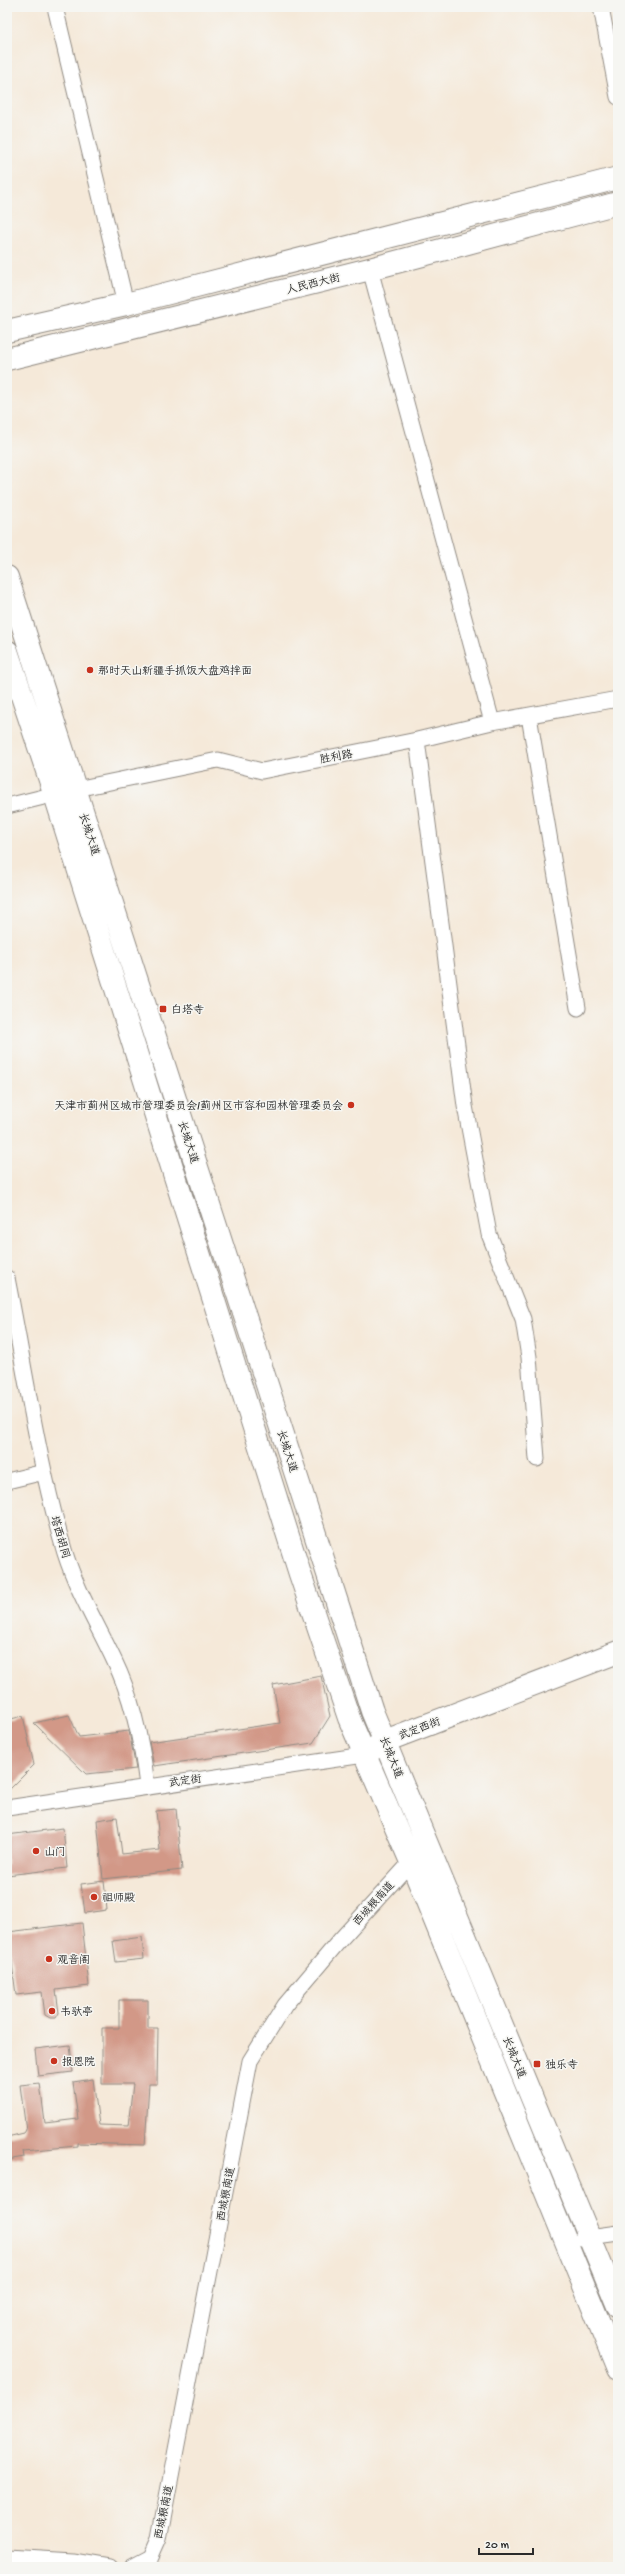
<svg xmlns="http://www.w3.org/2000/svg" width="625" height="2574" font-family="'Gochi Hand','LXGW WenKai TC',sans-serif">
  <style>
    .building { fill: #d29887 }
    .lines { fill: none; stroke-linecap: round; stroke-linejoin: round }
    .street-casing { stroke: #908a82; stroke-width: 17 }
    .secondary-casing { stroke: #908a82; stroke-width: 24 }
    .primary-casing { stroke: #908a82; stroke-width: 24 }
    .street { stroke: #fff; stroke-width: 15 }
    .secondary { stroke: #fff; stroke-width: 22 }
    .primary { stroke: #fff; stroke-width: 22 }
    .poi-dot { fill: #c8321e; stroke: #f6f6f2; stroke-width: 1.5 }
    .labels { text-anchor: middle; stroke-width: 3; stroke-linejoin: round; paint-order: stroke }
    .street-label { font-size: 11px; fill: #2b2b2b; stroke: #f6f6f2 }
    .poi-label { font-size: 11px; fill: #2b2b2b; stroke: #f6f6f2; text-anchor: start }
  </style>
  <rect width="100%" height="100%" fill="#f6f6f2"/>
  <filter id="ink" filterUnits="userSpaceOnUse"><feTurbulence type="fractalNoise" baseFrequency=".025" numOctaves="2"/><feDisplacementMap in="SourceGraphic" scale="8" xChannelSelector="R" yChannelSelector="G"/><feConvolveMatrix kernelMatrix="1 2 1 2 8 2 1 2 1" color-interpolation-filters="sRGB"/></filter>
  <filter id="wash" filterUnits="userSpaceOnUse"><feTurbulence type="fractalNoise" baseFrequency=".012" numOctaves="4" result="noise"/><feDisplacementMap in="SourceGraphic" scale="16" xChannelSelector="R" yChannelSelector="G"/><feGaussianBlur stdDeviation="0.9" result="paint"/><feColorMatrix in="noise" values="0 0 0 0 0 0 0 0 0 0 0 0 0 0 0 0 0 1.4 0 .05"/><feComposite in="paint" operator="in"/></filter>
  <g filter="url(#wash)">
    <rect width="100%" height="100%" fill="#f5e9d9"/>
    <g id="blocks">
      <!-- building -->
      <path class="building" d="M321,1676L330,1716L313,1743L154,1766L149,1742L280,1723L273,1685Z
        M69,1715L79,1737L129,1731L136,1769L86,1774L34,1723Z
        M23,1716L34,1765L7,1792V1720Z
        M176,1809L182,1870L103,1879L97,1820L117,1817L122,1854L160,1850L156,1811Z
        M63,1828L67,1868L7,1875V1835Z
        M104,1881L107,1910L85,1913L81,1884Z
        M82,1923L89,1986L56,1990L59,2013L56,2018H50L45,2015L42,1992L16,1995L8,1932Z
        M142,1937L144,1959L116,1962L113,1941Z
        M119,2000H148V2028H158L157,2084H149L145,2145L77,2143V2146L23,2151L24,2157L7,2160V2137L24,2133L26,2130L20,2085L40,2083L45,2123L78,2119L73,2082L93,2079L99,2125L128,2126L133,2084H102V2028H119Z
        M70,2045L73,2072L38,2076L35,2049Z"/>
    </g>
  </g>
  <g filter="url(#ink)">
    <use href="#blocks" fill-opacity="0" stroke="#908a82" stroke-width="1"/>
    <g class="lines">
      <!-- street casing -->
      <g class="street-casing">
        <path id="street" d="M55,7L126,304
          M601,7L618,97
          M370,269L492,722
          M529,716L578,1008
          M417,740L465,1106L489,1234L523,1319L529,1357L537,1459
          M7,806L76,789L218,760L262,771L417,740L492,722L618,699
          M7,1278C25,1369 38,1464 65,1553C77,1591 97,1624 114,1660C133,1699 142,1743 147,1786
          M7,1481L44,1472
          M7,1808L364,1755
          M582,2238L618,2233
          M7,2557L74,2561L110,2567
          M132,2567L151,2557L159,2539L250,2061L285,2005L340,1940L411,1862"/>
      </g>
      <!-- secondary casing -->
      <g class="secondary-casing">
        <path id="secondary" d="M364,1755L385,1741L618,1652"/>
      </g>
      <!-- primary casing -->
      <g class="primary-casing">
        <path id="primary" d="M7,331L126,304L618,178
          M7,359L370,269L618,203
          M7,577L372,1711L618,2306
          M7,651L55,795L300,1574L349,1718L411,1862L618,2369"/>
      </g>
      <!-- street -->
      <use href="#street" class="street"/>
      <!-- secondary -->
      <use href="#secondary" class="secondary"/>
      <!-- primary -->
      <use href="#primary" class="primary"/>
    </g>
  </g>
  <!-- markers -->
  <g class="poi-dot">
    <circle cx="90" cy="670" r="4"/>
    <rect x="159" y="1005" width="8" height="8" rx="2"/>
    <circle cx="351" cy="1105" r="4"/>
    <circle cx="36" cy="1851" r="4"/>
    <circle cx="94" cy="1897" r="4"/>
    <circle cx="49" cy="1959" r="4"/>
    <circle cx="52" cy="2011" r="4"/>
    <circle cx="54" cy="2061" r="4"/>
    <rect x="533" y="2060" width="8" height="8" rx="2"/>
  </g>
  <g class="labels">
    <!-- street labels -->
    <g class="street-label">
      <text transform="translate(313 283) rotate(-14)" y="4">人民西大街</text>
      <text transform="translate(336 756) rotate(-11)" y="4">胜利路</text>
      <text transform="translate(90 834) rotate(72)" y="4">长城大道</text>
      <text transform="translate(189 1142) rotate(72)" y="4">长城大道</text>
      <text transform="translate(288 1451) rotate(72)" y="4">长城大道</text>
      <text transform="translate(61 1537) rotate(74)" y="4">塔西胡同</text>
      <text transform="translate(419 1728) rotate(-21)" y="4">武定西街</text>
      <text transform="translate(392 1757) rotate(68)" y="4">长城大道</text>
      <text transform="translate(185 1780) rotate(-8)" y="4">武定街</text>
      <text transform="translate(373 1903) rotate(-48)" y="4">西城粮南道</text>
      <text transform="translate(515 2057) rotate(68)" y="4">长城大道</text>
      <text transform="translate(225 2194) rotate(-79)" y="4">西城粮南道</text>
      <text transform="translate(163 2512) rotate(-78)" y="4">西城粮南道</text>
    </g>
    <!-- poi labels -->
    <g class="poi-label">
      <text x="98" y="674">那时天山新疆手抓饭大盘鸡拌面</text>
      <text x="171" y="1013">白塔寺</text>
      <text x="343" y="1109" text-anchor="end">天津市蓟州区城市管理委员会/蓟州区市容和园林管理委员会</text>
      <text x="44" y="1855">山门</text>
      <text x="102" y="1901">祖师殿</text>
      <text x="57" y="1963">观音阁</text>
      <text x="60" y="2015">韦驮亭</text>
      <text x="62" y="2065">报恩院</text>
      <text x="545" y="2068">独乐寺</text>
    </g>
  </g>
  <!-- margin -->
  <rect width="625" height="2574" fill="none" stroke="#f6f6f2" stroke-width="24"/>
  <!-- scale -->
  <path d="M479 2548v6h54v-6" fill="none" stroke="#2b2b2b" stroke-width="2"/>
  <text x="485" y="2548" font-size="12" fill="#2b2b2b" stroke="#f6f6f2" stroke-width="3" paint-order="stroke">20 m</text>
</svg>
